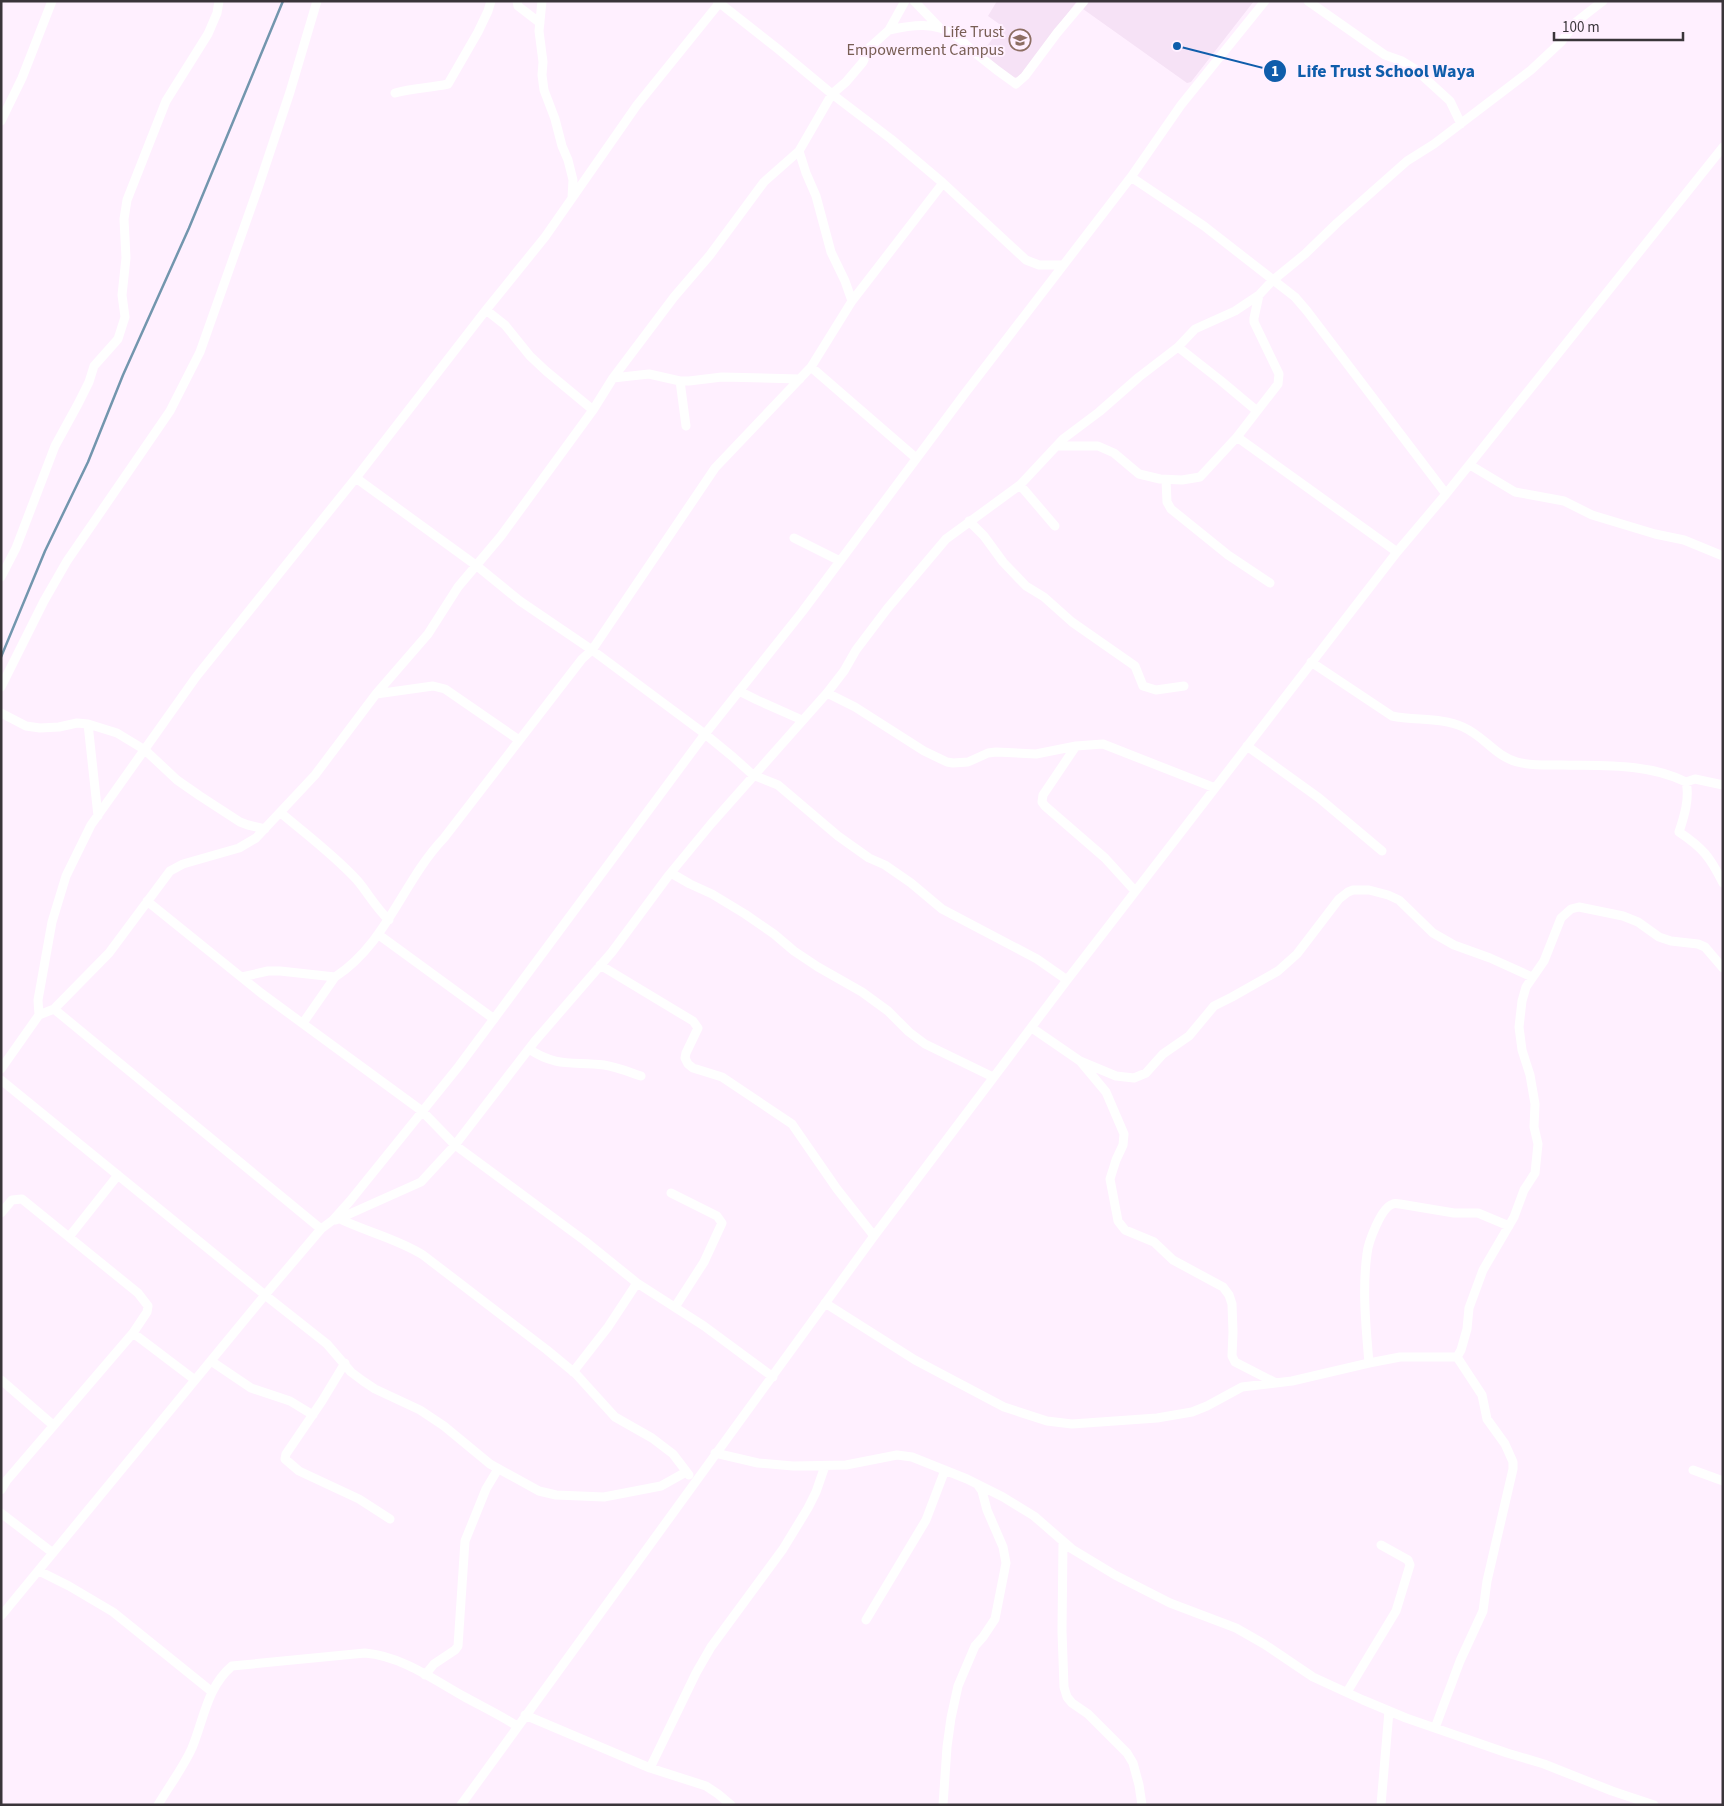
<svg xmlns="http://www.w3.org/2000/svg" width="1724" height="1806" font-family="'Source Sans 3',sans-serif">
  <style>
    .built { fill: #f6e2f6 }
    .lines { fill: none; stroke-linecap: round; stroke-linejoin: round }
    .stream { stroke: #7396ae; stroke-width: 2.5 }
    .minor { stroke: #fff; stroke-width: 9 }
    .labels { text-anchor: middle; stroke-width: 4; stroke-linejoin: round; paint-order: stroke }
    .education-label { font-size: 16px; fill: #785e54; stroke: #fff0ff; text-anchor: end }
    .leader { fill: none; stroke: #0f5dab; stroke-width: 2 }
    .callout-dot { fill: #0f5dab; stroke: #fff0ff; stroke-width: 2 }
    .mark-label { font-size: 15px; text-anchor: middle; font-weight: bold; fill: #fff }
    .callout-label { font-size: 18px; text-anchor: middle; font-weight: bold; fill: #0f5dab; stroke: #fff0ff; stroke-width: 4; stroke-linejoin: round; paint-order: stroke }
  </style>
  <rect width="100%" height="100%" fill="#fff0ff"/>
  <!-- built -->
  <path class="built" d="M997,1H1077L1019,77L1012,78L981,54L1002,26L988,16Z
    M1089,1H1254L1191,82L1187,83L1083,9Z"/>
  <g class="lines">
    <!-- stream -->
    <path class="stream" d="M1,657L45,551L88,462L123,375L189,228L283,1"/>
    <!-- minor -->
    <path class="minor" d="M517,1L518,6L540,23
      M542,1L539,31L543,62L542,75L544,90L555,119L562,146L568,160L573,180L572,198
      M717,1L778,49L832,94L891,139L943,183L1026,260L1039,265H1062
      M914,1L939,27
      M1308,1L1385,55L1402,61L1415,69L1450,101L1461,124
      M889,30C912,25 935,21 956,36C964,42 971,50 979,56C991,66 1003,75 1016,84L1025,76L1057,33L1084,1
      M395,93C413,88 430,88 448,84L478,32L488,11L491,1
      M1,121L22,78L52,1
      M799,151L806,173L816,196L831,252L845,281L852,301
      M1131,177L1181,105L1265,1
      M486,310L505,325L530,356L546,371L593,410
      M1178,347L1220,380L1257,411
      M811,367L916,458
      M613,378L649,374L680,381H689L722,377L800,379
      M680,381L686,426
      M1237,437L1397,552
      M1058,446H1098L1114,453L1139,474L1160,479L1182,480L1200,477L1237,437L1278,384L1279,374L1254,322V318L1259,295
      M1470,465L1515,492L1564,501L1592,515L1655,534L1684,540L1723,556
      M356,478L477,566L520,601L592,650L715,468L811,367L852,301L943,183
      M1166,480L1167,502L1171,509L1228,555L1270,583
      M1020,485L1055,526
      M969,521L984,536L1003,562L1026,586L1044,597L1072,622L1135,666L1143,686L1156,690L1184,686
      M794,538L840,561
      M1,577L16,548L55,446L78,404L89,382L94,366L118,339L125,317L122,295L126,258L124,219L127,200L166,101L208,34L217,13L219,1
      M1311,662L1392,716C1415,721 1441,717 1463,727C1484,736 1495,756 1517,762C1531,766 1548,765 1562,765C1603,766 1648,763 1686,782C1690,798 1684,817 1679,832C1703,848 1710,857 1723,883
      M1,687L44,601L67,561L170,411L200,352L258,188L290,92L317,1
      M739,691L757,700L802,720
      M827,693L855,707L924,751L947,762L953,763L968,762L988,753L996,752L1036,754L1076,746L1103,744L1215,788
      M376,694L433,686L445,689L519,740
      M1,713L26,726L40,728L59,727L77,723L88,724L117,733L145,750L177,780L200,796L240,822L248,825L265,829
      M88,724L98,816
      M1076,746L1043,795L1042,802L1045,806L1105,858L1135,891
      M1247,746L1319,798L1382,851
      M1686,782L1695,779L1723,785
      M281,813C307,835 334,855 357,880C368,893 376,908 389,920
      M671,873L690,884L712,894L745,914L774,934L794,951L818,967L862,992L888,1011L909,1032L925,1044L993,1077
      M147,901L261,993L422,1111L455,1145L585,1241L637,1283L704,1326L773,1377
      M379,935L494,1019
      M600,965L693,1021L698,1028L686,1053L685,1058L688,1064L693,1068L722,1077L792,1124L837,1189L874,1236
      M242,977L268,971H280L335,977C387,943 403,881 444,838L582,659L592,650L705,734L733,757L753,775L778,785L838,836L869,858L885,865L911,883L942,909L1037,959L1067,980
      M54,1009L109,953L170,871L183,864L239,848L256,838L315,775L376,694L428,634L458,587L501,536L593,410L613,378L674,297L710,255L764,182L799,151L832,94L846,82L863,62L869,48L889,30L905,1
      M39,1015L38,1000L52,922L66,876L91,825L196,677L359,474L486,310L545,237L637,105L721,1
      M303,1023L335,977
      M1032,1028L1080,1061L1116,1076L1134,1078L1146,1073L1163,1054L1189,1036L1214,1006L1232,997L1278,971L1297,954L1339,899L1348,892L1353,890H1369L1388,895L1399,900L1433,933L1454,945L1490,958L1532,977
      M529,1049C557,1068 574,1061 604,1065C617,1067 629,1072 641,1076
      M1081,1062L1106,1092L1124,1134L1123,1145L1116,1160L1110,1179L1118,1221L1125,1230L1154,1242L1173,1260L1223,1287L1229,1295L1232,1304L1233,1332L1232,1356L1235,1362L1276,1383
      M1,1069L39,1015L54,1009L321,1229
      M1,1080L265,1295L327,1344L351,1372L363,1381L375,1389L420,1410L444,1426L490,1464L539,1491L556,1495L604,1497L661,1486L686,1472
      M671,1193L717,1216L722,1223L704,1262L675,1307
      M1,1213L12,1200L22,1199L138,1293L148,1306L147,1312L133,1333L7,1480L1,1490
      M340,1219C367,1232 398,1239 423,1255L547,1350L576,1374L615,1417L652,1438L673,1454L689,1475
      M336,1220L421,1182L455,1145L535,1041L612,952L669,875L711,824L827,693L844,671L856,650L887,609L946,539L1020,485L1063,439L1099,412L1139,377L1178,347L1195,329L1235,311L1259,295L1272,281L1305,254L1337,223L1407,161L1434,144L1531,70L1561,42L1576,22L1603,1
      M69,1237L118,1175
      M825,1303L915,1360L1004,1407L1047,1421L1072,1424L1157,1418L1192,1412L1207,1406L1242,1387L1292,1381L1369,1363L1400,1357H1457L1461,1350L1467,1329L1469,1308L1483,1270L1514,1217L1524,1190L1535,1173L1538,1144L1534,1127L1535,1104L1530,1075L1522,1050L1519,1027L1522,1001L1526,987L1544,961L1561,918L1571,909L1579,907L1623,916L1638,922L1659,937L1671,941L1698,944L1705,947L1723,968
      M133,1333L195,1380
      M211,1361L251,1388L290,1401L313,1415
      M345,1363L322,1401L286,1454L285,1459L299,1471L359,1499L390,1519
      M1369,1363C1366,1328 1362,1289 1367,1254C1368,1243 1381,1207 1393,1204C1395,1203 1398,1204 1400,1204L1454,1213H1478L1509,1226
      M573,1372L608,1327L637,1283
      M1,1380L53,1425
      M715,1453L758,1463L793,1466L846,1465L897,1455L912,1457L967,1479L1003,1497L1034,1516L1072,1549L1115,1575L1170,1603L1236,1628L1264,1644L1313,1677L1363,1700L1406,1718L1507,1753L1544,1764L1612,1791L1654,1805
      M1693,1470L1723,1481
      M1,1513L53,1553
      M1063,1542L1062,1631L1064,1687L1067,1697L1072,1703L1088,1714L1127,1753L1133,1763L1139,1785L1142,1805
      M39,1571L69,1586L113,1612L211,1691
      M1,1616L265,1295L321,1229L333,1220L350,1201L459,1066L705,734L802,612L966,392L1131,177L1204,226L1295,297L1307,311L1446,494
      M866,1620L926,1520L945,1470
      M425,1675L434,1664L455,1650L458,1646L465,1541L486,1489L498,1469
      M1347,1692L1396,1611L1410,1565L1408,1560L1381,1545
      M525,1715L650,1768L706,1786L718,1794L731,1805
      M1435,1728L1460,1661L1483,1611L1487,1581L1513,1469V1462L1505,1444L1487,1419L1482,1395L1457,1357
      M650,1768L696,1673L711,1647L783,1549L808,1508L816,1492L825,1466
      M158,1805C169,1786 183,1768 192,1748C204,1719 207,1687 232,1666L365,1653C401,1656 433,1679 463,1696C481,1706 500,1715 517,1726
      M461,1805L874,1236L1067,980L1397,552L1446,494L1723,147
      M943,1805L947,1747L951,1718L958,1686L975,1646L983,1637L995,1619L1006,1563L1003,1547L987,1510L982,1491L977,1484
      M1381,1805L1389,1711"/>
  </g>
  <!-- icons -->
  <defs>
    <g id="school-ring" transform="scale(1.125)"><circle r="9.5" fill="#fff0ff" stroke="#8d6e63" stroke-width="1.5"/><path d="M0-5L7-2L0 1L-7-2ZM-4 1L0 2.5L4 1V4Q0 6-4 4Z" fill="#8d6e63"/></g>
  </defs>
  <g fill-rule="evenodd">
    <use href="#school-ring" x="1020" y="40"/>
  </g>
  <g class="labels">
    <!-- education labels -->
    <g class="education-label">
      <text x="1004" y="37">Life Trust<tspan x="1004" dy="18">Empowerment Campus</tspan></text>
    </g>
  </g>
  <!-- callouts -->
  <path class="leader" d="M1177 46L1275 71"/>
  <g class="callout-dot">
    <circle cx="1177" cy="46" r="5"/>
    <circle cx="1275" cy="71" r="12"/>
  </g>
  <g class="mark-label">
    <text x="1275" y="76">1</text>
  </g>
  <g class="callout-label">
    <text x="1386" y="77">Life Trust School Waya</text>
  </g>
  <!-- border -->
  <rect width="1724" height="1806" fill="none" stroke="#3a353a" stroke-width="5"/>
  <!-- scale -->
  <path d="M1554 32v8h129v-8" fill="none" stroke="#3a353a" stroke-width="2.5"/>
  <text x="1562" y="32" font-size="15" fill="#3a353a" stroke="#fff0ff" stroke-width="4" paint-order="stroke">100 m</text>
</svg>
